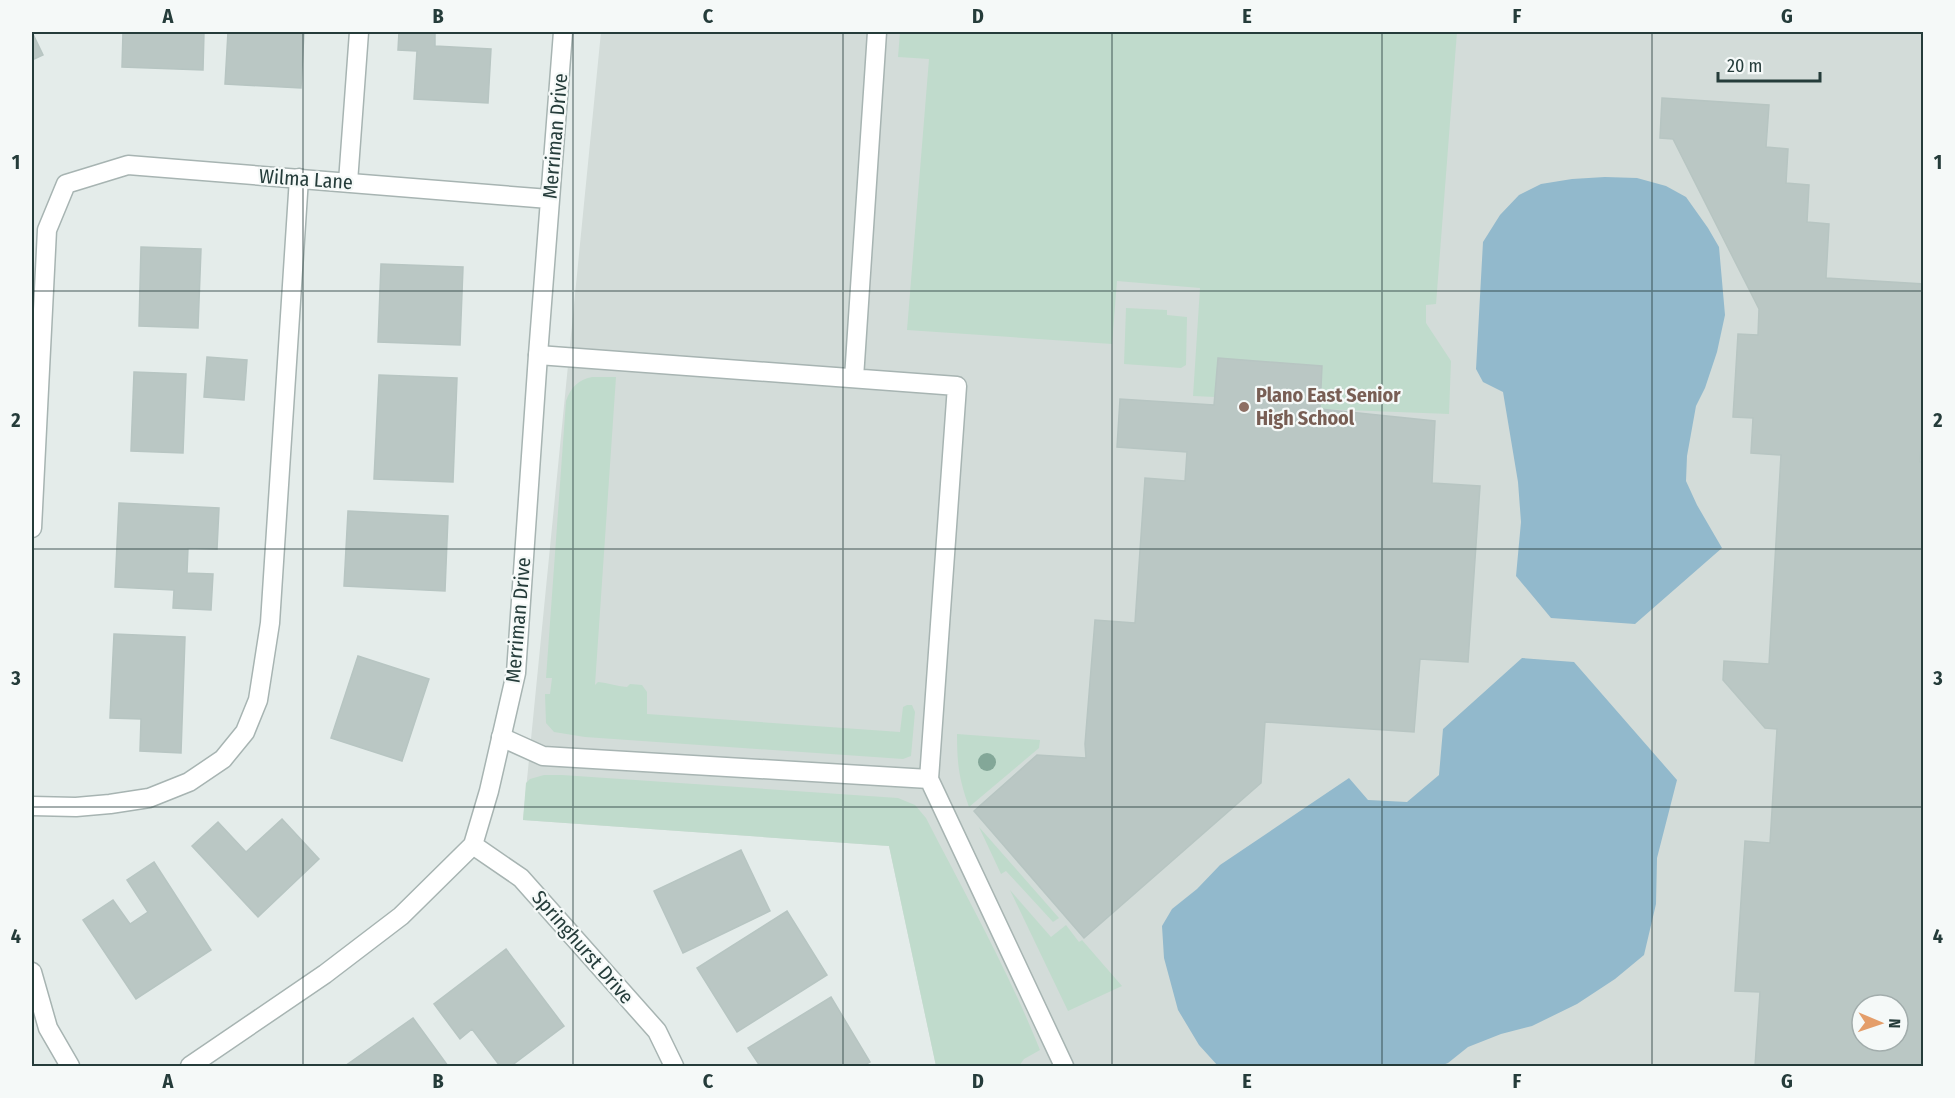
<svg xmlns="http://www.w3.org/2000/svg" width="1955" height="1098" font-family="'Fira Sans Condensed',sans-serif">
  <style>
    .built { fill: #d3dcd9; fill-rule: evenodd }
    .green { fill: #c0dbcc }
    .water { fill: #92b9cc }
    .building { fill: #bac7c4; stroke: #b7c5c2; stroke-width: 1.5; fill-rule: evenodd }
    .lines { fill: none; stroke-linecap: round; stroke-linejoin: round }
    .service-casing { stroke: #a7b4b2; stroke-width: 21 }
    .minor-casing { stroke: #a7b4b2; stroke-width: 21 }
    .service { stroke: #fff; stroke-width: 18 }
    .minor { stroke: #fff; stroke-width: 18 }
    .tree { fill: #83a798 }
    .grid { fill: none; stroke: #253c3a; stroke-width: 1.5; stroke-opacity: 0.55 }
    .education-dot { fill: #8d6e63; stroke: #f5f9f8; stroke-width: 2 }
    .labels { text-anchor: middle; stroke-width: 4.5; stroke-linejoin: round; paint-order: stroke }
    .street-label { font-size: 20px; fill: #253c3a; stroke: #f5f9f8 }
    .education-label { font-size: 20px; font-weight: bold; fill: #785e54; stroke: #f5f9f8; text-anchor: start }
    .neatline { fill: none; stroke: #253c3a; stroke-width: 2 }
    .grid-label { font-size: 20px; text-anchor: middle; font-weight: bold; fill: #253c3a }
  </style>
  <rect width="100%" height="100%" fill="#e4ecea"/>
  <!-- built -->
  <path class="built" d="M601,32H1923V1066H936L889,846L523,820ZM1862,1005H1898V1041H1862Z"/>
  <!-- green -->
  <path class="green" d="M900,32H1457L1436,304L1426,305V323L1451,361L1449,414L1320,409L1321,366L1218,358L1215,397L1193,396L1200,288L1117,281L1112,344L907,330L929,59L898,57Z
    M1126,308L1167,310V315L1187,317L1186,365L1181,368L1124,364Z
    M592,377H616L595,685L598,682C608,683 616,686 627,687L630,684L642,685L647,692V714L900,732L903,707L907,705H912L915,712L911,756L903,759L585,737L554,732L546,723L545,694H550L552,678H546L566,401C571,387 578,380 592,377Z
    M957,734L1040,740L1039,748L969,807C959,779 957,764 957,734Z
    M544,775H562L898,798L915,805L926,818C965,894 1008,970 1040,1050L1024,1059L1019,1066H936L889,846L523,820L526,783L530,779Z
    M979,827L1059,918L1053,922L1006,871L1001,874Z
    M1010,890L1051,937L1066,925L1079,942L1082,940L1122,986L1068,1011Z"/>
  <!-- water -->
  <path class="water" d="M1605,177L1637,178L1666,186L1686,197L1708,228L1719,247L1725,315L1717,352L1705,388L1696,406L1687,456L1686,481L1697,505L1722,548L1635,624L1551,618L1516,576L1521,522L1518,482L1503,392L1483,382L1476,369L1483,242L1500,215L1519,195L1541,184L1572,179Z
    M1522,658L1574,662L1677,780L1657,858L1656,904L1644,955L1615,979L1577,1004L1532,1026L1501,1034L1468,1047L1448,1063L1440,1066H1218L1199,1045L1178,1010L1164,958L1162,926L1172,909L1197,889L1220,865L1349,778L1368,800L1407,802L1439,775L1443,729Z"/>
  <!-- building -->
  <path class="building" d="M32,32L43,55L32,60Z
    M123,32H204L203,70L122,67Z
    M228,32H304L301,88L225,84Z
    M399,32H435V46L491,49L488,103L414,99L417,51L398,50Z
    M1662,98L1769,105L1766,147L1788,149L1786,183L1809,185L1807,222L1829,224L1826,278L1924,284V401L1920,462H1924V1066H1755L1760,992L1735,991L1745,841L1770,843L1777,729L1765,728L1723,680L1724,661L1769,664L1781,455L1751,453L1753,418L1733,417L1738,334L1758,335L1759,309L1673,139L1660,138ZM1862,1005H1898V1041H1862Z
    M141,247L201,249L198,328L139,326Z
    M381,264L463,267L460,345L378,342Z
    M207,357L247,360L244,400L204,397Z
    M1218,358L1322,366L1320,409L1435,421L1432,483L1480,486L1468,662L1420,659L1414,732L1265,722L1261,783L1084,938L974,811L1037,755L1086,758L1085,744L1095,620L1135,623L1145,478L1185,481L1187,452L1117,447L1120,399L1214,405Z
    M134,372L186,374L183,453L131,451Z
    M379,375L457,378L453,482L374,479Z
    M119,503L219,508L217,549L188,548L187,573L213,574L211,610L173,608L174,590L115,587Z
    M348,511L448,516L445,591L344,586Z
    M114,634L185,637L181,753L140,751L141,719L110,718Z
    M358,656L429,679L402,761L331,738Z
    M282,819L319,859L258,917L192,846L218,822L246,852Z
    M741,850L770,911L683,953L654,891Z
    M154,862L211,950L136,999L83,920L113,900L130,924L148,912L127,880Z
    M787,911L827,975L737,1032L697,968Z
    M506,949L564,1026L511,1066H500L472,1029L460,1039L434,1004Z
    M831,997L870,1062L863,1066H760L748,1048Z
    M413,1018L448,1066H345Z"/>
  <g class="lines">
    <!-- service casing -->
    <g class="service-casing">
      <path id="service" d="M348,182L359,32
        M538,355L957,386L929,779L1064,1066
        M854,378L877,32
        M501,737L543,756L929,779
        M32,806L76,807L110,804L149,798L189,782L223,759L245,732L258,700L270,623L299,178"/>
    </g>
    <!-- minor casing -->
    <g class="minor-casing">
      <path id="minor" d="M32,528L47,230L66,184L128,165L549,199
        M473,845L521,878L657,1031L674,1066
        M32,972L48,1028L70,1066
        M190,1066L325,974L401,916L473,845L489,791L516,673L538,355L563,32"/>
    </g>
    <!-- service -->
    <use href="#service" class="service"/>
    <!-- minor -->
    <use href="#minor" class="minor"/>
  </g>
  <!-- trees -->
  <circle class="tree" cx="987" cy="762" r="9"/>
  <!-- grid -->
  <path class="grid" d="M303,32V1066M573,32V1066M843,32V1066M1112,32V1066M1382,32V1066M1652,32V1066M32,291H1924M32,549H1924M32,807H1924"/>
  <!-- markers -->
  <circle class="education-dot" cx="1244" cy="407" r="6"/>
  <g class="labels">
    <!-- street labels -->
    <g class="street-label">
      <text transform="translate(555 136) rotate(-85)" y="7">Merriman Drive</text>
      <text transform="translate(306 179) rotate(4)" y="7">Wilma Lane</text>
      <text transform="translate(518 620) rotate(-85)" y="7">Merriman Drive</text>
      <text transform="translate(583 947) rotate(49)" y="7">Springhurst Drive</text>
    </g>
    <!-- education labels -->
    <g class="education-label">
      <text x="1256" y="402">Plano East Senior<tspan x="1256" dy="23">High School</tspan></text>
    </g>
  </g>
  <!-- border -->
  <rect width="1955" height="1098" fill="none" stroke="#f5f9f8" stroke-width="66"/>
  <!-- north arrow -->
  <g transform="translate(1880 1023) rotate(92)"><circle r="28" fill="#f5f9f8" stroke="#a2adac" stroke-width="1.5"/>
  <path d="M0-4.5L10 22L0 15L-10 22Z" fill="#e49e6a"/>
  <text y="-9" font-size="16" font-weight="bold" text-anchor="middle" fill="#253c3a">N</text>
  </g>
  <!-- scale -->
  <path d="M1718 72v9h102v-9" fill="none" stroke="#253c3a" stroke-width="3"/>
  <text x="1727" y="72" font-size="18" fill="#253c3a" stroke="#f5f9f8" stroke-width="4.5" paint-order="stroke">20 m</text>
  <rect x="33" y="33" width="1889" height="1032" class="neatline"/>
  <g class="grid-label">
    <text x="168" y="23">A</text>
    <text x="438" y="23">B</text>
    <text x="708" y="23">C</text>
    <text x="978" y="23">D</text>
    <text x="1247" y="23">E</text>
    <text x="1517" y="23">F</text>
    <text x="1787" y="23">G</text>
    <text x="16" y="169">1</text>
    <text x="1938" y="169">1</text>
    <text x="16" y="427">2</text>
    <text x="1938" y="427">2</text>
    <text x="16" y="685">3</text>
    <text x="1938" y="685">3</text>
    <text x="16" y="943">4</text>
    <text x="1938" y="943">4</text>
    <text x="168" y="1088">A</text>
    <text x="438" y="1088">B</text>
    <text x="708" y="1088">C</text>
    <text x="978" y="1088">D</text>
    <text x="1247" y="1088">E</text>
    <text x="1517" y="1088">F</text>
    <text x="1787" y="1088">G</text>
  </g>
</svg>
